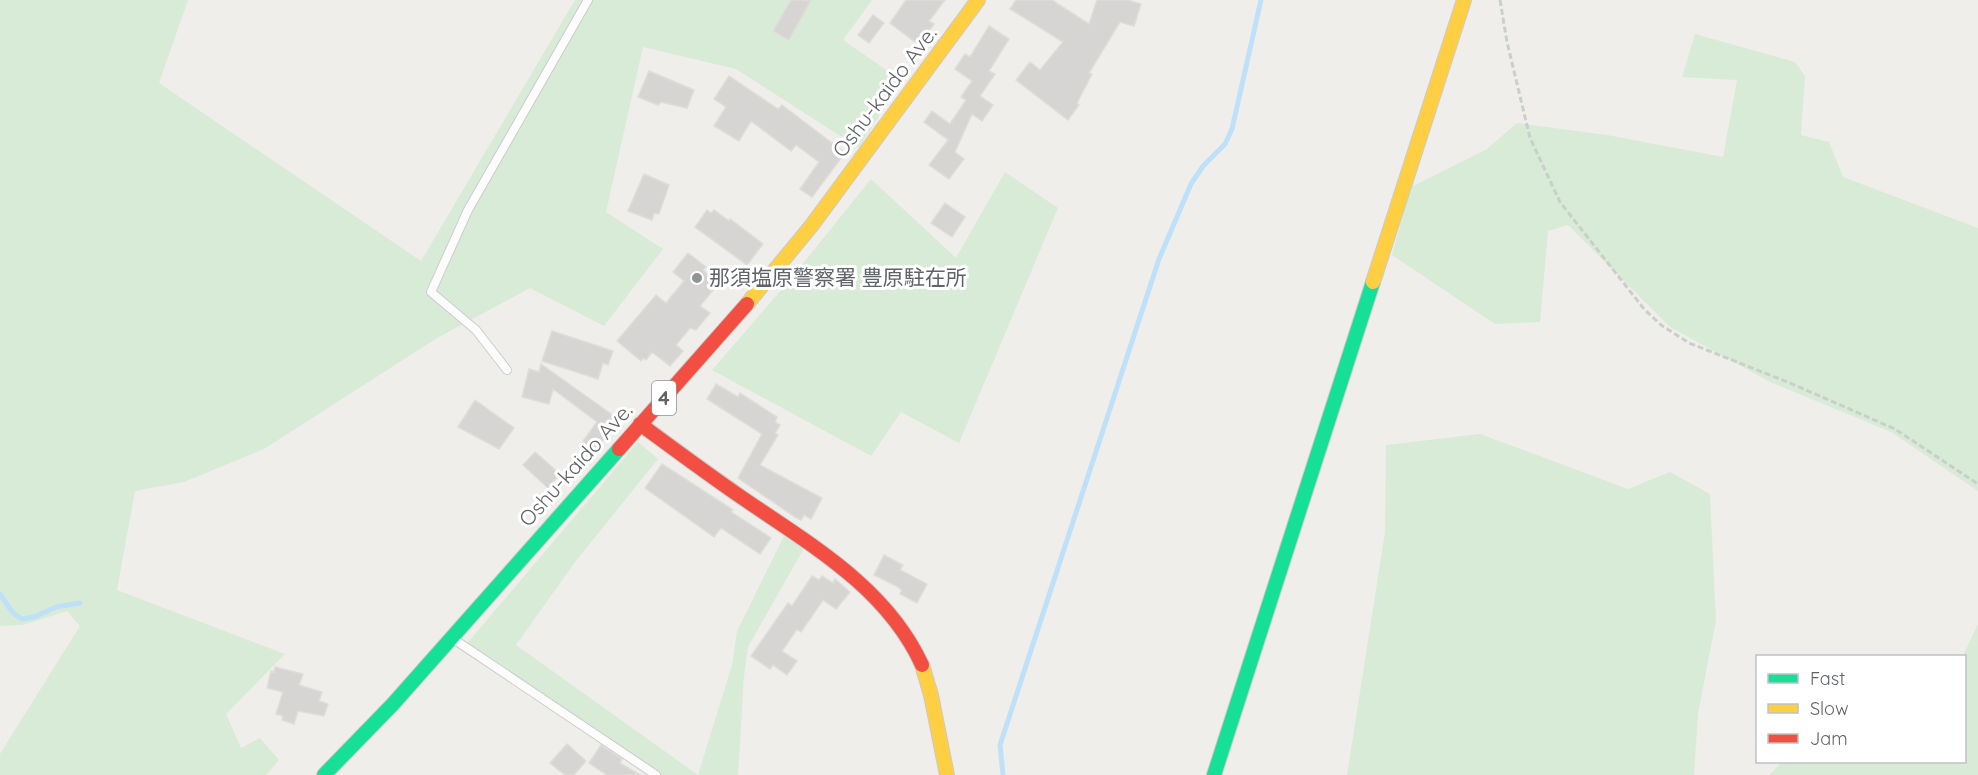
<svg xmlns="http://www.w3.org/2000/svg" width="1978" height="775" font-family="Quicksand,'Noto Sans JP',sans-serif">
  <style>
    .green { fill: #d8ebd6 }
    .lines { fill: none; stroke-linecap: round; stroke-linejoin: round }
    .stream { stroke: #bfe0f9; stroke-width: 5 }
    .building { fill: #d6d5d3; stroke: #deddd9; stroke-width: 1.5 }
    .lane-casing { stroke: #cbcccc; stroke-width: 10 }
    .fast-casing { stroke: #cacacb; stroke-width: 16 }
    .slow-casing { stroke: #cacacb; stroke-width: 16 }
    .jam-casing { stroke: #cacacb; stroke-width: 16 }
    .path { stroke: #cacfcc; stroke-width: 3; stroke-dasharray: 6 3; stroke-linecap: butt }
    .lane { stroke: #fdfcfc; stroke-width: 8 }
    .fast { stroke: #16e098; stroke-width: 14 }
    .slow { stroke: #ffcf43; stroke-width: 14 }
    .jam { stroke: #f24e42; stroke-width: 14 }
    .poi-dot { fill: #919496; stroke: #fff; stroke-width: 2 }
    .labels { text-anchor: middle; stroke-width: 6; stroke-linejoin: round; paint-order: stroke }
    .shield { fill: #fff; stroke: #8f9295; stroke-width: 1.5 }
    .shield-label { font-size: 20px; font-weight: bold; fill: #5f6368 }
    .street-label { font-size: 21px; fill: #5f6368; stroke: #fff }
    .poi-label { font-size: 21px; fill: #5f6368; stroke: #fff; text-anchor: start }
  </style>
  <rect width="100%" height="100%" fill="#efeeea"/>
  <!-- green -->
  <path class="green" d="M0,0H188L159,83L421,261L575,0H872L843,40L901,80L859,148L736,69L643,47L606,212L663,249L604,326L530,288L437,338L264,449L184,482L135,491L117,590L285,654L226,714L241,748L260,738L279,760L266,775H0V754L80,626L67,611L23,625L0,626Z
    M1695,34L1795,62L1805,76L1801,135L1829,142L1843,177L1978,228V491L1891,432L1770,382L1670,327L1568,225L1548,231L1540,322L1495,324L1392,255L1411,187L1487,149L1517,123L1607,135L1723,157L1737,80L1682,77Z
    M1005,172L1058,208L959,443L901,412L871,456L712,370L789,281L871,179L956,258Z
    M1480,434L1628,489L1670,472L1710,494L1716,621L1698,713L1694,775H1347L1385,532L1386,445Z
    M638,442L658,459L575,562L516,645L698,775L732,665L737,631L784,536L804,548L748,647L744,676L738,775H662L464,647Z
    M1978,624V775H1769L1782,762H1964L1963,656Z"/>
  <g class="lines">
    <!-- stream -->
    <path class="stream" d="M0,594L13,613L22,619L34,617L56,607L80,603
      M1003,775L1000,745L1159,259L1191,184L1203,166L1225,144L1232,129L1261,0"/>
  </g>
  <!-- building -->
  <path class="building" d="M791,0H811L789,40L773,31Z
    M906,0H945L929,21L934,24L922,41L918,38L915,42L890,23Z
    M1016,0H1052L1089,24L1097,0H1127L1141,4L1134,26L1120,22L1089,73L1092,74L1077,103L1079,105L1068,120L1016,80L1030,62L1040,70L1063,42L1010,9Z
    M873,15L884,23L869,43L858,35Z
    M989,26L1009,39L989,71L995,74L980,96L993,105L982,121L972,114L955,152L964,159L949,179L929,165L948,140L924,122L932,111L950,124L966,100L961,97L972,81L955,69L965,54L970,57Z
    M649,71L694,90L687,108L661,102L658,105L638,97Z
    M729,76L778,109L782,105L845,153L812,197L800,189L819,162L796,145L791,151L751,121L739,141L714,126L726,107L714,99Z
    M644,174L669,185L659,214L654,213L652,220L628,211Z
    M945,203L965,217L952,237L931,223Z
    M707,210L711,213L714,210L729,221L730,219L763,244L747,265L695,227Z
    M688,253L706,267L703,270L719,283L700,306L710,313L696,330L690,328L676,345L683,351L670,366L652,352L646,360L643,358L641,361L617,341L656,295L666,303L684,281L673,272Z
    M552,331L613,351L608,365L603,363L598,379L542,361Z
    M541,364L621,421L595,450L583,441L597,422L553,389L549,404L522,397L529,369L539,372Z
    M716,384L738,397L740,393L777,417L775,422L780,425L775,433L778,435L760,465L822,498L811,519L804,515L801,520L795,517L738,478L762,434L707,399Z
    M475,400L514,428L499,449L458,427Z
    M535,452L560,474L548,488L523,465Z
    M662,464L733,510L731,512L771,538L760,554L721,528L714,537L645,488Z
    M884,555L903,565L900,570L927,584L917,603L900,594L902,590L896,586L874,575Z
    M812,576L819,580L822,576L833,583L835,579L850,592L836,609L823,600L801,632L797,629L782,651L797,661L787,675L773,665L770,669L751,656L788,603L792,606Z
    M275,667L303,674L299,685L322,692L319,701L328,704L324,716L298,711L294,724L282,720L283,716L276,714L283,692L267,688L271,671L274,672Z
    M567,744L586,761L574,775H565L550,763Z
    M601,745L622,759L620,763L640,775H607L589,763Z"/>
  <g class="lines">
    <!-- lane casing -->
    <g class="lane-casing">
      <path id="lane" d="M507,370L476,330L431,292L468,210L588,0
        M455,640L656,775"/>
    </g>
    <!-- fast casing -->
    <g class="fast-casing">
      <path id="fast" d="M324,775L393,704L619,449
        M1214,775L1373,282"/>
    </g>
    <!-- slow casing -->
    <g class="slow-casing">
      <path id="slow" d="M1373,282L1464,0
        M747,304L812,225L978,0
        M922,665L931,695L947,775"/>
    </g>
    <!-- jam casing -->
    <g class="jam-casing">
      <path id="jam" d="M640,424C674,449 709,475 744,499C811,545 887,588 922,665
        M619,449L747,304"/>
    </g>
    <!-- path -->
    <path class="path" d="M1500,0L1507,42L1530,138L1560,202L1644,309L1661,325L1689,343L1790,383L1895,429L1978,484"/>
    <!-- lane -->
    <use href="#lane" class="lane"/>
    <!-- fast -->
    <use href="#fast" class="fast"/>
    <!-- slow -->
    <use href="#slow" class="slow"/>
    <!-- jam -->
    <use href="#jam" class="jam"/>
  </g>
  <!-- markers -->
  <circle class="poi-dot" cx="697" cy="278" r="6"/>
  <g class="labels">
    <!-- shield labels -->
    <rect class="shield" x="652" y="381" width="24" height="34" rx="4.5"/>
    <g class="shield-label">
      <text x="664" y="405">4</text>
    </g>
    <!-- street labels -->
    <g class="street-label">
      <text transform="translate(885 92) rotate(-53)" y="7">Oshu-kaido Ave.</text>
      <text transform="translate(576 465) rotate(-48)" y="7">Oshu-kaido Ave.</text>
    </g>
    <!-- poi labels -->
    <g class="poi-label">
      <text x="709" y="285">那須塩原警察署 豊原駐在所</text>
    </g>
  </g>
  <!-- legend -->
  <rect x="1756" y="655" width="210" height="108" fill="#ffffff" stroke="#bfc1c3" stroke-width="1.5"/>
  <rect x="1768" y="674" width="30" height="9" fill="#16e098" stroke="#bfc1c3" stroke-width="1.5"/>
  <text x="1810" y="685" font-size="18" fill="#5f6368">Fast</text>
  <rect x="1768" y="704" width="30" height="9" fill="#ffcf43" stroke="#bfc1c3" stroke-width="1.5"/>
  <text x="1810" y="715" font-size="18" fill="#5f6368">Slow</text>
  <rect x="1768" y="734" width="30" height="9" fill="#f24e42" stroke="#bfc1c3" stroke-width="1.5"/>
  <text x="1810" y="745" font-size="18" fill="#5f6368">Jam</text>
</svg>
